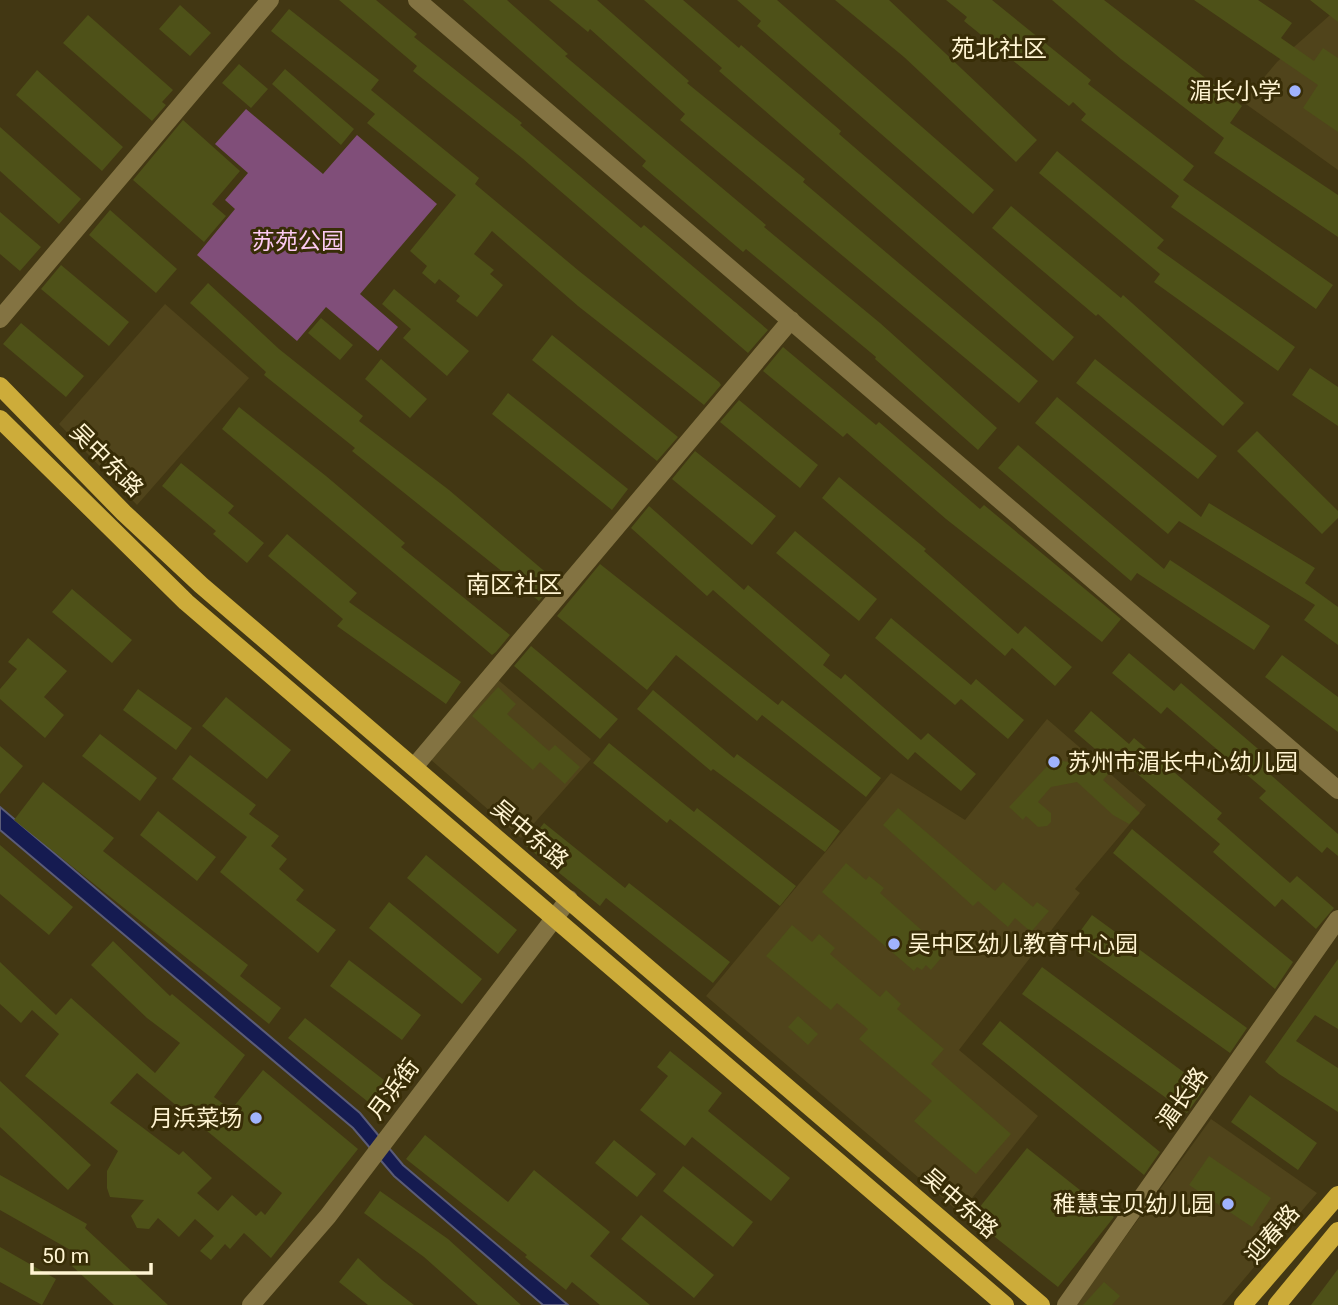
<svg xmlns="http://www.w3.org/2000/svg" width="1338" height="1305" font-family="Roboto,'Noto Sans SC',sans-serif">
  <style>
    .built { fill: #50441b }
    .green { fill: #804e79 }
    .water { fill: #151b51; stroke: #5b5c78; stroke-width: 2 }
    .building { fill: #4e5118; fill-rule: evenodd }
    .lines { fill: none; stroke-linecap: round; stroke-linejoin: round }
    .minor { stroke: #837342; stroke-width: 18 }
    .major { stroke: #cdac3a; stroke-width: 18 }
    .poi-dot { fill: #a0b3fd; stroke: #382d07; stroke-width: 2.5 }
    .labels { text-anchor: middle; stroke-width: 6; stroke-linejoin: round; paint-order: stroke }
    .poi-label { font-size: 23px; fill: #fff4d2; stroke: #382d07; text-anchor: end }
    .park-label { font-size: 23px; fill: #fccaf2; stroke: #382d07 }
    .street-label { font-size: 23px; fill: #fff4d2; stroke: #382d07 }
    .neighbourhood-label { font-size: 24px; fill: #fff4d2; stroke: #382d07 }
  </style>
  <rect width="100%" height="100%" fill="#423713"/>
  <!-- built -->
  <path class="built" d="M1338,8V170L1243,102L1277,62Z
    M165,304L249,378L137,505L59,424Z
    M496,678L591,759L521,838L430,759Z
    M1047,719L1146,805L1075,889L1080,893L959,1050L1038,1116L960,1213L706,996L891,773L965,820Z
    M1211,1119L1317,1193L1222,1305H1076Z"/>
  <!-- green -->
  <path class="green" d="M246,109L323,174L357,135L437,204L360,294L398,327L378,351L326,307L297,341L197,255L235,209L225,200L248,173L215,144Z"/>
  <!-- water -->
  <path class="water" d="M0,807L360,1113L403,1165L568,1305H543L394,1176L353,1128L0,830Z"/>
  <!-- building -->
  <path class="building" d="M339,0H376L417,34L414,37L522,123L520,125L641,228L644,225L768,330L748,353L522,158L413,71L417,66Z
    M463,0H507L568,54L565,56L766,225L764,227L880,323L997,428L978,450L875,359L876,357L746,249L743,252L642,166L646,161Z
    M549,0H597L689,81L687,83L805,179L803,182L1038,381L1019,403L680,120L685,114L590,29L588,32Z
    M644,0H683L739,48L741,45L841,131L839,134L1074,337L1053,361L719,71L722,68Z
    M737,0H777L994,190L973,214L757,26L761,21Z
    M835,0H889L1037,140L1016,162L904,57Z
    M946,0H992L1091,80L1088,84L1194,166L1183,180L1333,285L1316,309L1171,207L1179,196L1081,120L1086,114L1073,102L1069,106L964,21L967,17Z
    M1052,0H1104L1242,106L1230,123L1338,195V237L1214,153L1224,138L1121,59Z
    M1194,0H1258L1292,23L1281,38L1314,61L1323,48L1338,58V132L1303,108L1318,85Z
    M1310,0H1338V22Z
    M180,5L211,33L190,56L159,29Z
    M289,9L379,80L371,90L479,178L475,184L579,271L719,382L721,385L704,405L578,306L492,231L474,254L494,270L490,274L503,285L477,317L456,301L460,296L439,279L435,284L422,273L427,266L410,251L456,195L367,123L375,114L271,31Z
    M88,15L173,90L162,102L166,105L152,121L63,43Z
    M239,64L268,89L251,108L222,83Z
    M285,69L354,129L341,145L272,84Z
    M37,70L123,147L102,171L16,95Z
    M183,120L240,171L212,204L226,216L204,242L133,180Z
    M0,127L81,199L59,224L0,171Z
    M1057,151L1164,240L1157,248L1295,347L1278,371L1154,282L1160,274L1039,173Z
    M1011,206L1121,298L1123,295L1244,403L1223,426L1098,314L1096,316L992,228Z
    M110,210L177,269L156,293L89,235Z
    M0,212L41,247L20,271L0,254Z
    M61,265L129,322L109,346L41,289Z
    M208,283L279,349L363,416L359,421L449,490L556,581L539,601L352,451L355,448L264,375L266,372L190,303Z
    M394,289L469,351L447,376L403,338L411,329L382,304Z
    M321,318L353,345L340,360L308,333Z
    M21,323L84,376L66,397L3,344Z
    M552,335L678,437L657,461L532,360Z
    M783,347L876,425L879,422L980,509L984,505L1121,619L1102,642L946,519L847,433L843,437L763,371Z
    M381,359L427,399L410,418L365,379Z
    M1095,359L1217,456L1198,479L1076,383Z
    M1310,368L1338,387V426L1292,395Z
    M508,393L628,489L612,510L492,414Z
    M1057,397L1201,517L1209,503L1315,568L1305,583L1338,607V645L1304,620L1315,605L1179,521L1168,534L1035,423Z
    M739,400L818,465L800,488L720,422Z
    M239,407L326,476L405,543L401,547L510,635L496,652L492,655L222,429Z
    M1257,431L1338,511V518L1322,534L1237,451Z
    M1018,445L1164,569L1170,560L1270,626L1254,650L1137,573L1131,581L998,468Z
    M695,451L776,516L752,545L672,479Z
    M181,463L234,506L228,513L264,543L247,563L213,534L216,531L162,486Z
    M839,477L926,549L924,551L1018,634L1025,626L1072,667L1055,686L1012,648L1005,656L822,498Z
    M649,506L744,590L748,585L830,655L823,665L841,679L845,674L921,740L928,733L976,774L961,791L915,752L908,760L713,590L707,596L631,528Z
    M795,531L877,599L859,621L776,553Z
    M287,534L357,593L349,602L461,682L446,704L337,626L343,619L268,556Z
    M600,564L778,705L782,700L881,778L866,797L762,715L757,721L676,655L647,690L557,616Z
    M72,589L132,640L112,663L52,612Z
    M891,618L971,685L976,679L1024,720L1008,739L961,699L955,705L875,638Z
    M28,638L67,671L44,697L64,715L45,738L0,699V689L17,669L8,662Z
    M531,646L618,719L600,739L514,666Z
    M1129,653L1174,691L1181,683L1271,760L1263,768L1338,834V856L1327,847L1322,853L1259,798L1266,791L1167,707L1161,714L1112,673Z
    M1282,655L1338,697V732L1265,677Z
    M498,687L516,704L507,714L549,751L555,745L580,767L565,784L540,762L533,770L472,716Z
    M138,689L192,728L176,750L123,710Z
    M653,690L734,758L737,754L840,831L825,852L713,769L711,771L637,709Z
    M226,697L291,750L267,779L202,726Z
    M1091,711L1129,744L1134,738L1222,813L1217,819L1290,883L1297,876L1334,908L1316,929L1282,899L1275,907L1213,852L1220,844L1121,760L1115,766L1074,731Z
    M100,734L157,778L140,801L82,756Z
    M609,743L694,812L697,808L796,886L780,906L670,819L667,823L593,763Z
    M0,746L23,766L0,794Z
    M190,755L256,805L249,814L279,836L271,846L287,859L279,869L304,890L296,900L336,930L318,953L220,872L247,837L172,779Z
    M1053,760L1114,767L1103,780L1140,813L1129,824L1113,815L1077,782L1051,787L1038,802L1051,813V822L1047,826L1038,827L1026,816L1023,820L1009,807Z
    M43,782L114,838L103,851L248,965L240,976L281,1008L269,1024L14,820Z
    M898,808L995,891L1003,882L1033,907L1037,902L1049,911L1031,932L1015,918L1008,927L978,901L973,906L883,825Z
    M158,811L216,857L197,881L140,835Z
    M544,823L625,888L629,883L730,962L713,983L606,898L600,906L526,846Z
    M1132,829L1293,962L1275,989L1113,853Z
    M0,845L73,907L49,935L0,894Z
    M426,855L517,930L498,954L407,878Z
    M846,863L866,880L869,876L884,888L880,893L946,952L931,970L926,965L922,970L917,967L914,971L822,892Z
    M389,902L482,979L462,1004L369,928Z
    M1092,915L1247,1028L1230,1053L1073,941Z
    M792,925L812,942L819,934L835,948L830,954L880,997L886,990L901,1004L897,1009L944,1049L931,1064L1011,1134L976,1174L914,1121L932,1101L859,1039L868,1029L837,1003L831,1010L766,956Z
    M113,941L170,996L172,994L245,1055L214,1097L231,1110L263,1070L358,1149L271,1258L244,1233L230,1249L225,1244L211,1260L200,1251L214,1236L195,1219L179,1237L158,1218L149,1229L137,1228L131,1216L144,1200L110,1197L107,1188V1171L118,1151L25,1076L59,1034L32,1010L21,1023L0,1004V962L56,1015L71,998L155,1073L180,1043L147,1018L91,965ZM137,1073L282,1193L265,1215L261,1211L256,1216L232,1195L218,1211L197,1193L212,1178L183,1151L179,1155L110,1103Z
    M1338,959V1029L1315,1015L1296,1041L1338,1068V1112L1279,1074L1265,1062Z
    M349,960L421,1015L402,1040L330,986Z
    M1042,967L1205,1088L1187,1113L1022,994Z
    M798,1016L818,1034L808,1045L788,1027Z
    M305,1018L394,1088L377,1109L288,1038Z
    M1000,1021L1160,1152L1144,1175L982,1044Z
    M670,1051L722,1093L708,1111L790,1178L771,1201L692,1137L685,1146L640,1110L668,1076L657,1067Z
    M0,1081L91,1165L68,1190L0,1127Z
    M1250,1095L1317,1143L1298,1170L1231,1122Z
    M425,1135L508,1202L534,1170L610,1232L590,1256L650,1305H600L572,1282L566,1290L525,1257L527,1255L406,1159Z
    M614,1140L656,1174L637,1197L595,1163Z
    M1027,1148L1114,1217L1058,1287L971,1218Z
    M1209,1156L1271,1198L1252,1227L1189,1185Z
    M683,1166L753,1222L733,1247L663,1191Z
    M0,1175L87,1224L85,1228L168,1305H114L72,1266L81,1256L0,1210Z
    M380,1191L448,1239L521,1305H478L424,1257L364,1213Z
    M641,1215L714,1275L694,1298L621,1239Z
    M0,1247L56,1279L42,1305L0,1282Z
    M358,1258L382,1280L414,1305H368L339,1282Z
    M1338,1269V1305H1311Z
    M1104,1282L1120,1296L1112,1305H1083Z"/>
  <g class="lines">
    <!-- minor -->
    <path class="minor" d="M417,0L1338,790
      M0,319L270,0
      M414,767L791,320
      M251,1305L328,1216L569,899
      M1066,1305L1338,919"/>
    <!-- major -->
    <path class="major" d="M0,386L124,513L201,585L1041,1305
      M0,419L186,602L1005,1305
      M1243,1305L1338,1195
      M1277,1305L1338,1231"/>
  </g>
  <!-- markers -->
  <g class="poi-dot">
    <circle cx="1295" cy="91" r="7"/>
    <circle cx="1054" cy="762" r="7"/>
    <circle cx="894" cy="944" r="7"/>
    <circle cx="256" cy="1118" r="7"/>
    <circle cx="1228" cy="1204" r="7"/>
  </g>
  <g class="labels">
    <!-- poi labels -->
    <g class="poi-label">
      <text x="1281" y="99">湄长小学</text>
      <text x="1068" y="770" text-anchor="start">苏州市湄长中心幼儿园</text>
      <text x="908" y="952" text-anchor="start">吴中区幼儿教育中心园</text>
      <text x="242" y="1126">月浜菜场</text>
      <text x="1214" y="1212">稚慧宝贝幼儿园</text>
    </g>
    <!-- park labels -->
    <g class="park-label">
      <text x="298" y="249">苏苑公园</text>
    </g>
    <!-- street labels -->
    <g class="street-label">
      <text transform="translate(107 460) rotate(45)" y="8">吴中东路</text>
      <text transform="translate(530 834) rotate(40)" y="8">吴中东路</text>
      <text transform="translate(393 1089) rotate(-53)" y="8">月浜街</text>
      <text transform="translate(1182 1098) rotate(-55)" y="8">湄长路</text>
      <text transform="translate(960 1203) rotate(41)" y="8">吴中东路</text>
      <text transform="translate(1272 1234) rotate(-49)" y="8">迎春路</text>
    </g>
    <!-- neighbourhood labels -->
    <g class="neighbourhood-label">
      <text x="999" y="57">苑北社区</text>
      <text x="514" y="593">南区社区</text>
    </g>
  </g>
  <!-- scale -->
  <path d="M32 1263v10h119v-10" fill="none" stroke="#fff4d2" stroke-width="3.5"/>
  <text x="42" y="1263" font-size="21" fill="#fff4d2" stroke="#382d07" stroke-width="5" paint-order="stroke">50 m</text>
</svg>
